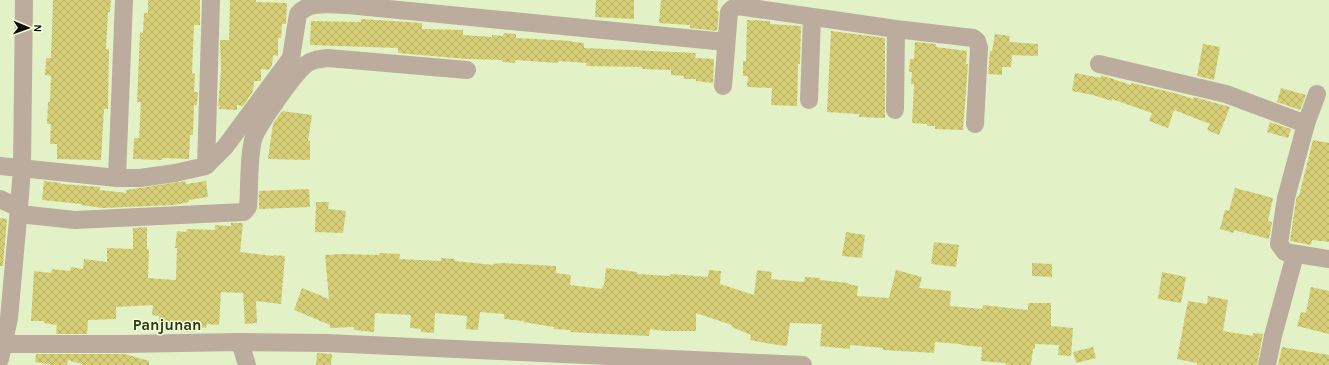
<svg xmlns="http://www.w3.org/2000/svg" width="1329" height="365" font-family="Karla,sans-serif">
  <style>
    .building { fill: url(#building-cross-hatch) }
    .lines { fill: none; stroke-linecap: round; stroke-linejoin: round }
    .street { stroke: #bcac9e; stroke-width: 18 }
    .labels { text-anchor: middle; stroke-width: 3; stroke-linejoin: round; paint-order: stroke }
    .quarter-label { font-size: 15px; font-weight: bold; fill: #2b3711; stroke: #f1fedb }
  </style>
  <defs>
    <pattern id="building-cross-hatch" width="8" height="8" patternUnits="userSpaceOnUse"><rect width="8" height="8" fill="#d7cf77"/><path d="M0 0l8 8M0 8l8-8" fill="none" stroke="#b7b165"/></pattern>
  </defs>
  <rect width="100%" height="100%" fill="#e2f2c6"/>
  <!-- building -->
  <path class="building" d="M53,0H111L110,12H108L106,49H109L108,109H104L101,160L57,159V144H50L51,124H47L48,102H50L51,76L45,75L46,58H51Z
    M148,0H200V25H194L192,73L195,74L194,92H198L197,105H194L193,135H190L189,159L162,158V160L133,159L134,138H139L141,102H137L140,32L143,33L144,13H148Z
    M230,0H256V2L287,3L286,24H282L281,38H278V56L273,55L272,65L269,70L261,69V81H254L253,91L243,106L237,105V110L219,109L220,106H218L221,70L220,40H229Z
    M596,0H634V19L595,17Z
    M661,0H718L717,11H719L717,31L690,28V25L659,23Z
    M361,19L422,23V29L463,30V35L492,37V35L503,36L504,33L516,34V38L572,41V42L584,43V48L696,53L695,58L714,59L713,83L696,81V79H684V76L671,75V70L642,69V67L586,66L587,63L558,61V63L515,60V63L502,62V60L467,59L398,53V48L310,45L311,21L361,22Z
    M747,20L770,21V24L801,26L800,64H798L797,106L771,105L772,88L747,87L748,76H743V61H746Z
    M831,31L885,38V118L859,117V114L827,112Z
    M995,34L1010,36L1009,42L1038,44V56L1012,55L1011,67H1002V75L988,74L990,51H992Z
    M915,42L936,44V47L967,51L966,64H968L963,130L935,129V126H927V124L912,123L914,84H911L912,72H909L910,59H914Z
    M1203,44L1220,47L1214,80L1197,76Z
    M1075,73L1101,78V75L1131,85L1132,83L1178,94L1193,99L1194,97L1230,107L1219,135L1207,130L1210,124L1174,110L1168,128L1149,121L1152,113L1112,99V101L1093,95L1072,91Z
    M1281,88L1306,95L1300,110L1277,102Z
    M282,111L312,115L308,141H310V160L268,159L273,124Z
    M1270,122L1291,129L1288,138L1267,132Z
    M1313,140L1329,143V242L1312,240L1311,245L1290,241L1296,200L1297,196H1299Z
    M44,181L61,183V184L100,187L99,190L127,193L126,190L185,181L186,184L206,181L208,197L189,200V202L174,205L103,208L81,205V204L42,200Z
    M1235,188L1273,198L1268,221L1272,222L1269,239L1234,230V233L1220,229L1225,210L1229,211Z
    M309,189L310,207L259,209V191Z
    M316,202H329L328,209L346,211L343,233L315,232Z
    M0,218L7,219L3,266H0Z
    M231,223H243L240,252L273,256V255L285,256L281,304L256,301L257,323L245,324L243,293L221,292L219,325L207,324L206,328L195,327V332L159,330V316L152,315L153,305L116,307V319L88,320L87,334H56L57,325L44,323V321H31L34,271L51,273L52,269L70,271L71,267L83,269L84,259L107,262V248L133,249V228L147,227V249H149L148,278L176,280L177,248H175L177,231L186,232L187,229L215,230V225L231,226Z
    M846,232L865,235L862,258L842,256Z
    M934,242L959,245L956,267L931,264Z
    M379,253L400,254L399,259L441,261V258L455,259V261L493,265V264L502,263L556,266V273L571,275L570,285L602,289L603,285H604L606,268L637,272V274L670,276V274L708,277L709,270L721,271L720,284L754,295L757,270L772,272L771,279L804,282L805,277L820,278V280L848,283V284L858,286L857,296L889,298L896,270L922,277L919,288L951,291L950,306L982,309L983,305L1028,310V303H1051V326L1073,328L1071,356L1058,355L1059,345L1035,344V349H1033L1031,365H1006V363L981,361L982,347L961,345V344L935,342L934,353L883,350V348L850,345V349L820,346L822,324L790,323L787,346L771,344L750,340L751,335L732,327V325L696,313V331H664L650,329L649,336L570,332L571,330L554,329V327L523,322L524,321L504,319V314L480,312L478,330L466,329L467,316L435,313L434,333L421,332V329L410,328L411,315L375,313L374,332L354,330V327L330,328V325L294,310L302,288L329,299L325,255L341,254L379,255Z
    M1032,263L1052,264V277L1032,276Z
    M1162,272L1186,277L1181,303L1158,299Z
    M1311,287L1329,291V334L1297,326L1301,312L1306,313Z
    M1208,296L1228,300L1223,331L1253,336V333L1263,334L1257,365H1197V363L1177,359L1188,301L1207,304Z
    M1093,347L1096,358L1076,363L1073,352Z
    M1282,347L1329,355V365H1278Z
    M317,353L332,354L331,365H316Z
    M36,354H125L149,361V365H85L68,360L67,365H53L35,362Z"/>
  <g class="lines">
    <!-- street -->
    <path class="street" d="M1099,64L1226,94L1306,124
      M723,86L729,12L732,9L738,6L896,29L973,38L977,41L979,48L975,124
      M1317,94L1306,124L1286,198L1279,244L1285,252L1329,259
      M809,100L812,17
      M895,110L896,29
      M0,166L117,178H140L175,173L206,166L225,147L291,58L298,14C310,0 331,5 348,5L726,42
      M206,166L211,0
      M117,178L124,0
      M0,199L19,208L9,318L0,359
      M19,208L22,168L24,0
      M19,214L75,220L244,212L248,207C250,185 248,161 253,140C256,127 293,76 303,67C310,60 318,59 328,58L467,70
      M240,342L247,365
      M3,344H123L240,342L327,343L803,365
      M1267,365L1273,336L1295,255"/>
  </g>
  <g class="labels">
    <!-- quarter labels -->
    <g class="quarter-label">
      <text x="167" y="330">Panjunan</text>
    </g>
  </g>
  <!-- north arrow -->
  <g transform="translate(28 28) rotate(92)" stroke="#f1fedb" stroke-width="3" paint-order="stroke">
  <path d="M0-3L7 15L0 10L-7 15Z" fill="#090d02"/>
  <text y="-6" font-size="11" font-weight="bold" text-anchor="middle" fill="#090d02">N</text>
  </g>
</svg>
